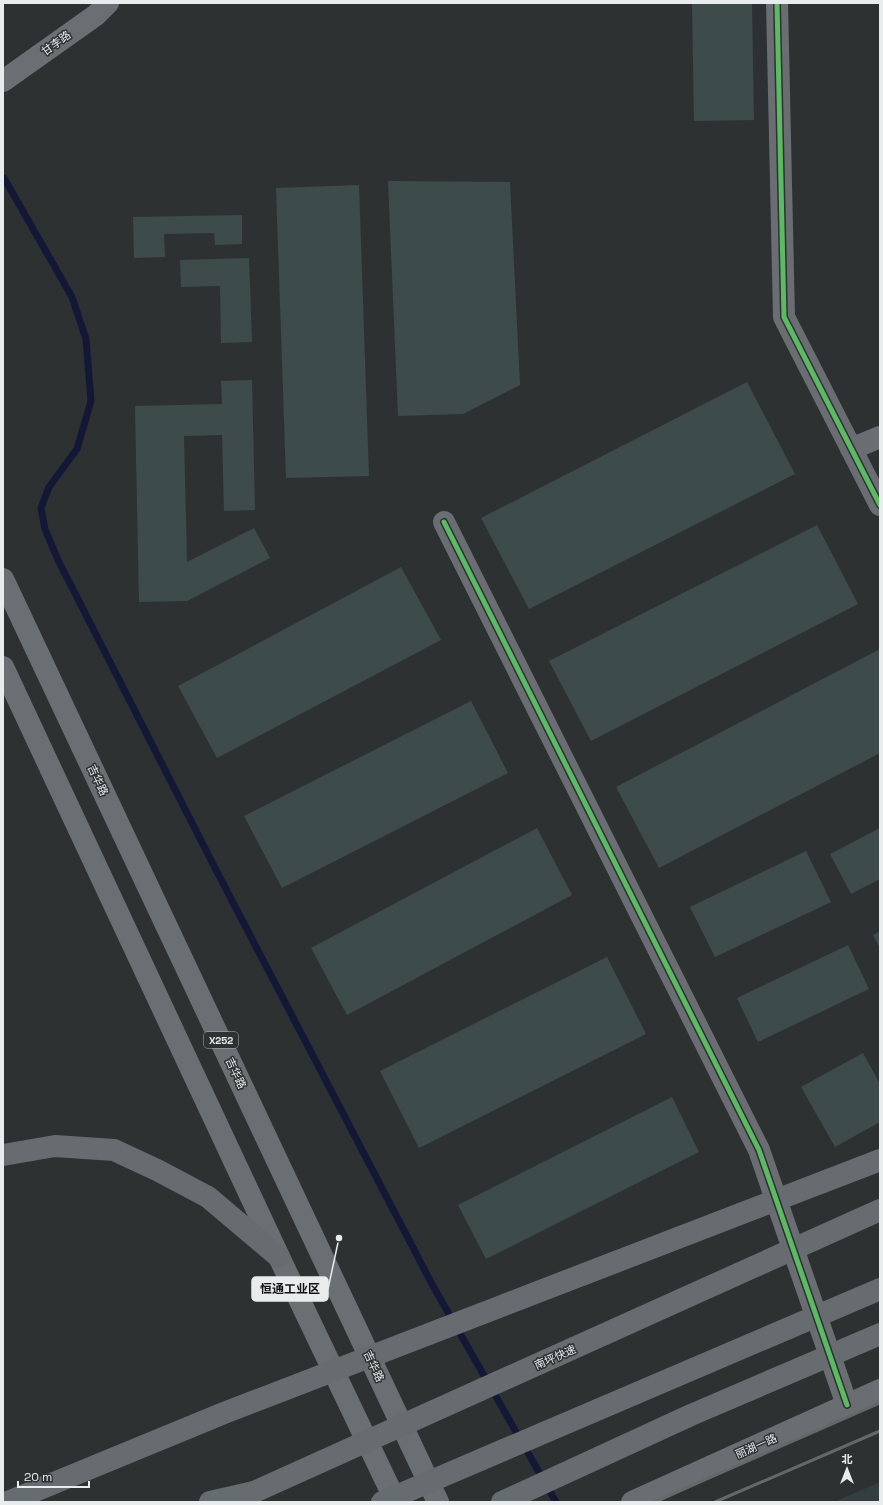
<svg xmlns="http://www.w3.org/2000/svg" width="883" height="1505" font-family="'Space Grotesk','Noto Sans SC',sans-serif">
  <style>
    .built { fill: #333e41 }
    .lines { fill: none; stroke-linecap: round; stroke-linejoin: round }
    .stream { stroke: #141837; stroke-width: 7 }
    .building { fill: #3e4b4b }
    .minor { stroke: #6a6e73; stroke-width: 22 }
    .major { stroke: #6a6f73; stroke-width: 22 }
    .highway { stroke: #666c6f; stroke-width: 22 }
    .rail { stroke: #646869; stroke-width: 3 }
    .highway-bridge { stroke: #666c6f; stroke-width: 22 }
    .cycleway-casing { stroke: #2d3233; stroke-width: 8 }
    .cycleway { stroke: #5cba63; stroke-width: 5 }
    .labels { text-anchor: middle; stroke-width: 3; stroke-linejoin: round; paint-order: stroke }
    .shield { fill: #2d3233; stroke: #b1b4b5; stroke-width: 1 }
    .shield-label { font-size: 10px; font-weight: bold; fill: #e9eced }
    .street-label { font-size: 11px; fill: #e9eced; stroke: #2d3233 }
    .leader { fill: none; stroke: #e9eced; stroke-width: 1.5 }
    .callout-dot { fill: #e9eced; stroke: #2d3233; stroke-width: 1.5 }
    .callout { fill: #e9eced; stroke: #e9eced; stroke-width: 1.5 }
    .callout-label { font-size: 12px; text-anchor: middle; font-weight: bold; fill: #111 }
  </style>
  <rect width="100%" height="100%" fill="#2e3132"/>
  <!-- built -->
  <path class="built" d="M880,1482V1502H834Z"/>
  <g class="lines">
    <!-- stream -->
    <path class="stream" d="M4,178L72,297L86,339L91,401L77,449L49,487L41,508L45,529L58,560L215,868L433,1286L556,1502"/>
  </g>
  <!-- building -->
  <path class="building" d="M692,3H752L754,120L694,121Z
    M388,181L510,182L520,385L463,414L398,416Z
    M359,185L369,476L286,478L276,188Z
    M242,215V244L215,245L214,233L164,234L165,257L134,258L133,217Z
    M249,258L252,342L221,343L220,286L181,287L180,260Z
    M252,380L255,510L224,511L222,435L184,436L187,562L254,528L270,558L187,601L139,602L135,406L222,404L221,381Z
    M747,382L795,474L529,609L481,518Z
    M817,525L858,604L591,741L549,661Z
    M401,567L441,640L217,758L178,686Z
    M880,649V753L659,868L616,787Z
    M471,701L508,773L282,888L244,816Z
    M537,828L572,895L347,1015L311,948Z
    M880,828V879L851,894L830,854Z
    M806,851L831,902L715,957L690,907Z
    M880,931V948L873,935Z
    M848,945L869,989L758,1042L737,998Z
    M607,957L646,1034L419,1148L380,1071Z
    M863,1053L880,1084V1122L835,1147L801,1087Z
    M672,1097L699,1152L486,1259L458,1205Z"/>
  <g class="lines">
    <!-- minor -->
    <path class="minor" d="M777,3L784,317L880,505
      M851,449L880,437
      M444,522L759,1150L847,1405
      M632,1502L880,1390"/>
    <!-- major -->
    <path class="major" d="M3,81L96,15L108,3
      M3,579L438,1502
      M3,667L279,1257L396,1502"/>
    <!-- highway -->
    <path class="highway" d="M3,1155L55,1146L114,1150L157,1170L208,1197L279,1257
      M210,1502L254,1492"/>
    <!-- rail -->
    <path class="rail" d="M654,1502L880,1403
      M715,1502L880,1431"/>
    <!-- highway-bridge -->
    <path class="highway-bridge" d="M254,1492L880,1210
      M8,1502L224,1413L880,1160
      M382,1502L880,1289
      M502,1502L691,1415L880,1334"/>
    <!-- cycleway casing -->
    <g class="cycleway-casing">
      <path id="cycleway" d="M777,3L784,317L880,505
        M444,522L759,1150L847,1405"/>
    </g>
    <!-- cycleway -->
    <use href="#cycleway" class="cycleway"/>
  </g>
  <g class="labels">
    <!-- shield labels -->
    <rect class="shield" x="204" y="1032" width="34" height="16" rx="3"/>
    <g class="shield-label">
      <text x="221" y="1044">X252</text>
    </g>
    <!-- street labels -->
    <g class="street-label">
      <text transform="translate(56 43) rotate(-36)" y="4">甘李路</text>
      <text transform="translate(98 780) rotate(65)" y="4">吉华路</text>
      <text transform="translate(236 1073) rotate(65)" y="4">吉华路</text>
      <text transform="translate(555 1357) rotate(-24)" y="4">南坪快速</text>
      <text transform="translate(374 1366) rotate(65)" y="4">吉华路</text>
      <text transform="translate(756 1446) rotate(-24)" y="4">丽湖一路</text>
    </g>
  </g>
  <!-- callouts -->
  <path class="leader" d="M339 1238L328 1289"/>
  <circle class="callout-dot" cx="339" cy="1238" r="4"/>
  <rect class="callout" x="252" y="1277" width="76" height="24" rx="4"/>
  <g class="callout-label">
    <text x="290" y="1293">恒通工业区</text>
  </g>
  <!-- border -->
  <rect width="883" height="1505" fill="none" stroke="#e9eced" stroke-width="8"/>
  <!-- north arrow -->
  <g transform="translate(847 1469)" stroke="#2d3233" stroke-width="3" paint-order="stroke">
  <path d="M0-3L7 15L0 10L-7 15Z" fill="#e9eced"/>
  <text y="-6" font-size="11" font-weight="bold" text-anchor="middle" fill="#e9eced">北</text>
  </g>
  <!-- scale -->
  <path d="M18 1481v6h71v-6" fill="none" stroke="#e9eced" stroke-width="2"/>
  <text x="24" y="1481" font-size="12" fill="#e9eced" stroke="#2d3233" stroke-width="3" paint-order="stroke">20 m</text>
</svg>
